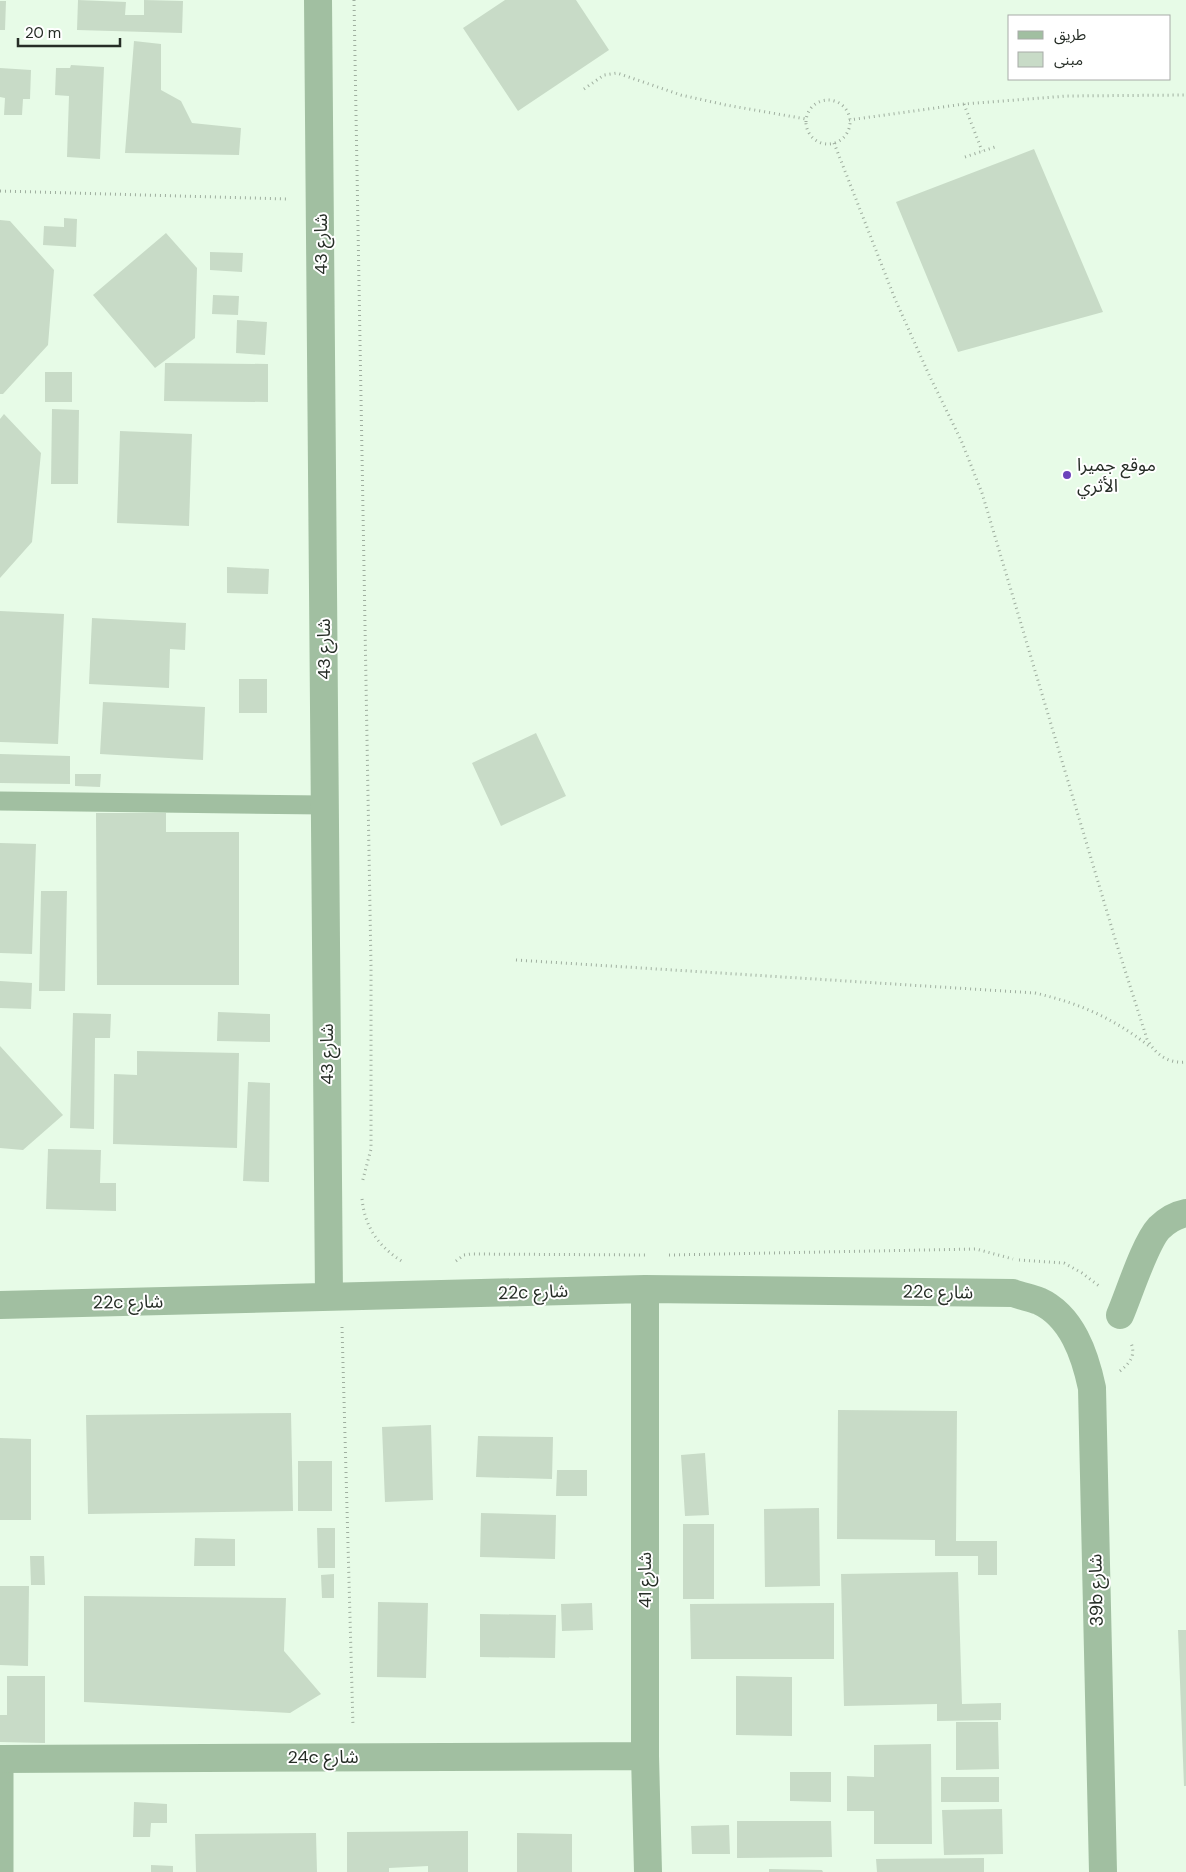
<svg xmlns="http://www.w3.org/2000/svg" width="1186" height="1872" font-family="'DM Sans','Noto Sans Arabic',sans-serif">
  <style>
    .building { fill: #c8dbc7 }
    .lines { fill: none; stroke-linecap: round; stroke-linejoin: round }
    .path { stroke: #9fae9f; stroke-width: 3; stroke-dasharray: 1 4; stroke-linecap: butt }
    .lane { stroke: #a1bfa1; stroke-width: 19 }
    .street { stroke: #a1bfa1; stroke-width: 28 }
    .poi-dot { fill: #6c43bb; stroke: #fff; stroke-width: 2 }
    .labels { text-anchor: middle; stroke-width: 4; stroke-linejoin: round; paint-order: stroke }
    .street-label { font-size: 18px; fill: #262d26; stroke: #fff }
    .poi-label { font-size: 18px; fill: #262d26; stroke: #fff; text-anchor: start }
  </style>
  <rect width="100%" height="100%" fill="#e7fbe7"/>
  <!-- building -->
  <path class="building" d="M78,0L126,2L125,15H144V0L183,1L182,33L77,30Z
    M505,0H576L609,50L518,111L463,28Z
    M0,1H6L5,30H0Z
    M134,41L161,44V90L181,101L192,123L241,128L239,155L125,153Z
    M71,65L104,67L100,159L67,157L69,96L55,95L56,68H70Z
    M0,68L31,70L30,99H23L22,115H4L5,98L0,97Z
    M1034,149L1103,312L958,352L896,202Z
    M64,218L77,219L76,247L43,245L44,226L64,227Z
    M0,220L10,221L54,270L48,345L3,394H0Z
    M166,233L197,268L195,338L155,368L93,295Z
    M210,252L243,253L242,272L210,270Z
    M213,295L239,296L238,315L212,314Z
    M237,320L267,322L265,355L236,353Z
    M165,363L268,364V402L164,401Z
    M45,372H72V402H45Z
    M52,409L79,410L78,484H51Z
    M4,414L41,453L32,542L0,578V419Z
    M120,431L192,434L189,526L117,523Z
    M227,567L269,569L268,594L227,593Z
    M0,611L64,614L58,744L0,742Z
    M92,618L186,623L185,650L170,649L169,688L89,684Z
    M239,679H267V713H239Z
    M103,702L205,707L203,760L100,754Z
    M536,733L566,796L501,826L472,763Z
    M0,754L70,756V784L0,783Z
    M75,774H101L100,787L75,786Z
    M96,813H166V832H239V985H97Z
    M0,843L36,844L32,954L0,953Z
    M41,891H67L65,991H39Z
    M0,981L32,983L31,1009L0,1008Z
    M218,1012L270,1014V1042L217,1041Z
    M73,1013L111,1014L110,1038H95L94,1129L70,1128Z
    M0,1046L63,1115L23,1150L0,1148Z
    M137,1051L239,1053L237,1148L113,1144L114,1074L137,1075Z
    M248,1082L270,1083L269,1182L243,1181Z
    M48,1149L101,1150L100,1183H116V1211L46,1209Z
    M838,1410L957,1411L956,1541H997V1575H978V1556H935V1540L837,1539Z
    M291,1413L293,1511L88,1514L86,1415Z
    M431,1425L433,1500L385,1502L382,1427Z
    M478,1436L553,1437L552,1479L476,1477Z
    M0,1438L31,1439V1520H0Z
    M705,1453L709,1515L685,1516L681,1455Z
    M298,1461H332V1511H298Z
    M557,1470H587V1496H556Z
    M819,1508L820,1586L765,1587L764,1509Z
    M481,1513L556,1515L555,1559L480,1557Z
    M683,1524H714V1599H683Z
    M317,1528H335V1568H318Z
    M195,1538L235,1539V1566H194Z
    M30,1556H44L45,1585H31Z
    M958,1572L962,1704L1001,1703V1720L937,1721V1704L844,1706L841,1574Z
    M334,1574V1598H322L321,1575Z
    M0,1586H29L28,1666L0,1665Z
    M84,1596L286,1598L284,1651L321,1694L290,1713L84,1702Z
    M378,1602L428,1603L426,1678L377,1677Z
    M592,1603L593,1630L562,1631L561,1604Z
    M834,1603V1659H691L690,1604Z
    M480,1614L556,1615L555,1658L480,1657Z
    M1178,1630H1186V1786H1184Z
    M7,1676H45V1743L0,1742V1715H7Z
    M736,1676L792,1677V1736L736,1735Z
    M956,1722H998L999,1769L956,1770Z
    M931,1744L932,1844H874V1811H847V1776L874,1777V1745Z
    M790,1772H831V1802L790,1801Z
    M941,1777H999V1802H941Z
    M134,1802L167,1804V1823H151L150,1837H133Z
    M1002,1809L1003,1854L944,1855L942,1810Z
    M737,1821H831L832,1857L737,1858Z
    M729,1825L730,1854H692L691,1826Z
    M468,1831V1872H428V1866L389,1868V1872H347V1832Z
    M316,1833L317,1872H196L195,1834Z
    M517,1833L572,1834V1872H517Z
    M984,1858V1872H877L876,1859Z
    M151,1865L173,1866V1872H151Z
    M769,1869L822,1870L823,1872H769Z"/>
  <g class="lines">
    <!-- path -->
    <path class="path" d="M354,0L371,966V1149L362,1183
      M584,89L604,75L617,73L681,95L726,105L806,119
      M806 122a22 22 0 1 1 44 0a22 22 0 1 1-44 0Z
      M964,104L982,151
      M849,120L964,104L1067,96L1186,95
      M834,143L895,299L930,377L961,440L982,493L1116,942L1147,1039C1155,1054 1168,1064 1186,1062
      M965,157L998,146
      M0,191L288,199
      M516,960L1035,993C1079,1003 1113,1018 1149,1046
      M362,1199C365,1228 379,1247 403,1262
      M669,1255L976,1249L1013,1259
      M1019,1260L1064,1263L1082,1273L1099,1286
      M456,1261L464,1255L471,1254L645,1255
      M342,1327L353,1726
      M1120,1371C1130,1363 1136,1355 1131,1343"/>
    <!-- lane -->
    <path class="lane" d="M0,801L325,805
      M4,1759V1872"/>
    <!-- street -->
    <path class="street" d="M318,0L329,1297
      M645,1289V1756L648,1872
      M0,1305L645,1289L1013,1293C1021,1296 1031,1298 1039,1301C1072,1316 1085,1355 1092,1388L1103,1872
      M1120,1315C1129,1294 1145,1243 1159,1228C1167,1220 1176,1215 1186,1213
      M0,1759L645,1756"/>
  </g>
  <!-- markers -->
  <circle class="poi-dot" cx="1067" cy="475" r="5"/>
  <g class="labels">
    <!-- street labels -->
    <g class="street-label">
      <text transform="translate(321 244) rotate(-90)" y="6">شارع 43</text>
      <text transform="translate(324 649) rotate(-90)" y="6">شارع 43</text>
      <text transform="translate(327 1054) rotate(-90)" y="6">شارع 43</text>
      <text transform="translate(533 1292) rotate(-2)" y="6">22c شارع</text>
      <text transform="translate(938 1292) rotate(1)" y="6">22c شارع</text>
      <text transform="translate(128 1302) rotate(-1)" y="6">22c شارع</text>
      <text transform="translate(645 1580) rotate(-90)" y="6">شارع 41</text>
      <text transform="translate(1096 1590) rotate(-91)" y="6">39b شارع</text>
      <text x="323" y="1763">24c شارع</text>
    </g>
    <!-- poi labels -->
    <g class="poi-label">
      <text x="1077" y="471">موقع جميرا<tspan x="1077" dy="21">الأثري</tspan></text>
    </g>
  </g>
  <!-- legend -->
  <rect x="1008" y="15" width="162" height="65" fill="#ffffff" stroke="#a8aba8"/>
  <rect x="1018" y="31" width="25" height="8" fill="#a1bfa1" stroke="#a8aba8"/>
  <text x="1054" y="40" font-size="15" fill="#262d26">طريق</text>
  <rect x="1018" y="52" width="25" height="15" fill="#c8dbc7" stroke="#a8aba8"/>
  <text x="1054" y="65" font-size="15" fill="#262d26">مبنى</text>
  <!-- scale -->
  <path d="M18 38v8h102v-8" fill="none" stroke="#262d26" stroke-width="2.5"/>
  <text x="25" y="38" font-size="15" fill="#262d26" stroke="#ffffff" stroke-width="4" paint-order="stroke">20 m</text>
</svg>
